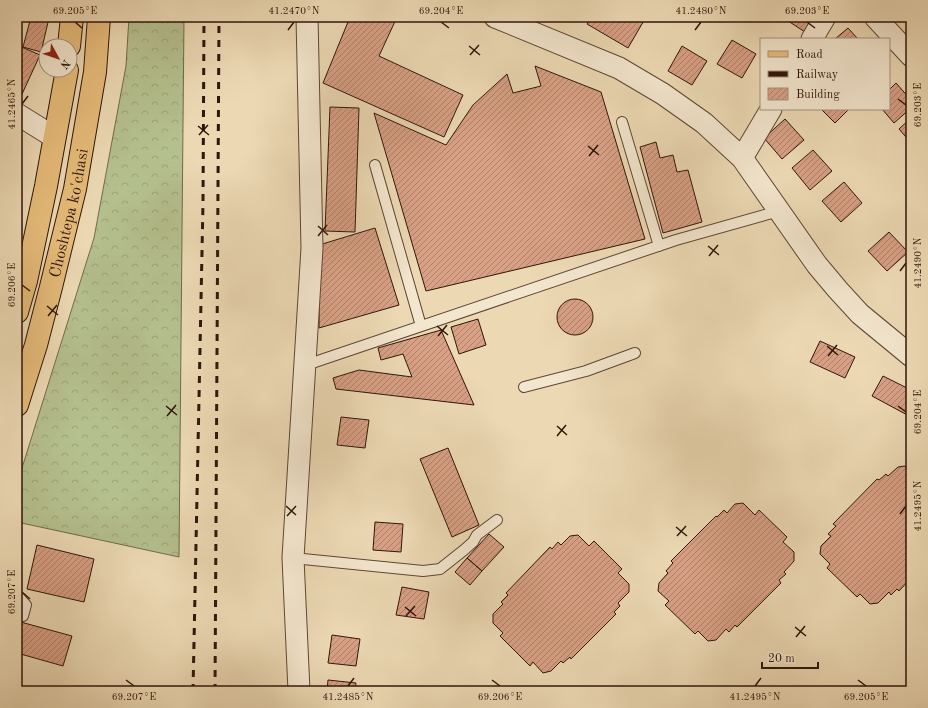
<svg xmlns="http://www.w3.org/2000/svg" width="928" height="708" font-family="'Old Standard TT',serif">
  <style>
    .forest { fill: url(#forest-crowns); stroke: #726a4c }
    .building { fill: url(#building-hatch); stroke: #30150a }
    .lines { fill: none; stroke-linecap: round; stroke-linejoin: round }
    .lane-casing { stroke: #5f4634; stroke-width: 12 }
    .street-casing { stroke: #5f4634; stroke-width: 23 }
    .primary-casing { stroke: #30150a; stroke-width: 24 }
    .lane { stroke: #f3e6ce; stroke-width: 10 }
    .street { stroke: #f3e6ce; stroke-width: 21 }
    .primary { stroke: #e6bc7a; stroke-width: 22 }
    .rail { stroke: #30150a; stroke-width: 3; stroke-dasharray: 7 7; stroke-linecap: butt }
    .ticks { fill: none; stroke: #30150a; stroke-width: 1.5 }
    .labels { text-anchor: middle; stroke-width: 3; stroke-linejoin: round; paint-order: stroke }
    .street-label { font-size: 16px; fill: #30150a; stroke: #f3e6ce }
    .neatline { fill: none; stroke: #30150a; stroke-width: 1.5 }
    .ticks-label { font-size: 10px; text-anchor: middle; fill: #30150a }
  </style>
  <defs>
    <pattern id="forest-crowns" width="20" height="18" patternUnits="userSpaceOnUse"><rect width="20" height="18" fill="#b5c08f"/><path d="M2 6a3 3 0 1 1 6 0M12 15a3 3 0 1 1 6 0" fill="none" stroke="#9ca47a"/></pattern>
    <pattern id="building-hatch" width="6" height="6" patternUnits="userSpaceOnUse"><rect width="6" height="6" fill="#d8a085"/><path d="M-1 1l2-2M0 6l6-6M5 7l2-2" fill="none" stroke="#b0816b"/></pattern>
  </defs>
  <rect width="100%" height="100%" fill="#ecd9b4"/>
  <filter id="stains"><feTurbulence type="fractalNoise" baseFrequency=".005" numOctaves="4"/><feColorMatrix values="0 0 0 0 .2 0 0 0 0 .09 0 0 0 0 .02 0 0 0 .5 -.17"/></filter>
  <radialGradient id="worn" r=".72"><stop offset=".6" stop-color="#630" stop-opacity="0"/><stop offset="1" stop-color="#630" stop-opacity=".3"/></radialGradient>
  <!-- forest -->
  <path class="forest" d="M129,17H184L179,557L17,522V484L94,238L126,66Z"/>
  <!-- building -->
  <path class="building" d="M31,17L49,18L41,52L23,47Z
    M350,17H397L379,56L463,95L444,137L323,83Z
    M592,17H646L628,48L587,24Z
    M782,17H814L805,32Z
    M903,17H911V26Z
    M848,28L858,39H835Z
    M732,40L756,54L742,78L717,64Z
    M17,45L40,55L17,105Z
    M682,46L707,61L692,85L668,71Z
    M535,66L601,92L645,239L426,291L374,113L446,145L473,105L507,74L513,93L541,86Z
    M896,83L911,100V108L894,123L882,109H889V90Z
    M330,107L359,108L355,232L325,231Z
    M821,109H849L835,123Z
    M911,118V143L899,129Z
    M785,119L804,140L782,159L764,138Z
    M656,142L660,158L673,155L677,172L688,170L702,222L663,233L640,147Z
    M813,150L832,171L810,190L792,168Z
    M844,182L862,203L841,222L822,201Z
    M17,198L21,199L17,212Z
    M375,228L399,305L319,328V245Z
    M889,232L908,252L887,271L868,251Z
    M557 317a18 18 0 1 1 36 0a18 18 0 1 1-36 0Z
    M478,319L486,345L459,354L451,327Z
    M441,330L474,405L336,389L333,378L359,370L412,377L403,354L381,360L378,348Z
    M820,341L855,357L845,378L810,362Z
    M883,376L911,390V417L872,396Z
    M341,417L369,420L365,448L337,445Z
    M448,448L479,525L452,537L420,459Z
    M905,466L911,472V578L899,591L897,589L891,595L889,592L878,603L870,604L860,594L857,597L827,568L830,564L820,554L821,546L831,536L828,534L836,526L833,524L877,479L879,480L886,474L888,476L898,467Z
    M743,503L755,515L759,510L787,537L783,542L794,552V561L784,572L786,574L779,580L781,583L737,627L735,625L729,632L726,629L716,640L708,641L698,631L695,634L665,605L669,601L658,591L659,583L668,573L666,571L673,563L671,561L716,516L717,517L724,510L727,513L735,504Z
    M375,522L403,524L401,552L373,550Z
    M489,534L504,547L482,571L467,558Z
    M578,535L589,546L594,541L622,569L618,573L629,584V592L618,603L620,606L614,612L616,614L571,659L570,657L563,663L561,661L551,671L543,673L533,662L530,666L500,636L503,633L493,623V614L503,604L501,602L508,595L506,593L550,547L552,549L558,542L561,545L570,536Z
    M37,545L94,559L84,602L27,589Z
    M467,558L482,571L470,585L455,572Z
    M402,587L429,592L424,619L396,615Z
    M17,621L72,636L63,666L17,653Z
    M332,635L360,639L356,666L328,663Z
    M328,680L356,683L355,691H327Z"/>
  <g class="lines">
    <!-- lane casing -->
    <g class="lane-casing">
      <path id="lane" d="M622,122L659,246
        M375,165L421,326
        M305,364L312,363L676,240L779,211
        M524,387L586,371L635,353
        M293,558L423,571L440,569L464,550L473,542L477,535L497,520
        M17,595L26,605L23,616"/>
    </g>
    <!-- street casing -->
    <g class="street-casing">
      <path id="street" d="M495,17L619,68L663,94L704,123L742,158L817,265L838,290L860,314L911,356
        M875,17L911,56
        M812,39L825,17
        M17,114L54,137
        M742,158L771,109
        M299,691L293,558L312,248L307,17"/>
    </g>
    <!-- primary casing -->
    <g class="primary-casing">
      <g id="primary">
        <path d="M69,46L72,17"/>
        <path d="M17,312L26,281L46,186L67,70"/>
        <path id="s1" d="M17,405L36,345L51,287L75,189L95,72L99,17"/>
      </g>
    </g>
    <!-- lane -->
    <use href="#lane" class="lane"/>
    <!-- street -->
    <use href="#street" class="street"/>
    <!-- primary -->
    <use href="#primary" class="primary"/>
    <!-- rail -->
    <path class="rail" d="M193,691L203,203L204,17
      M215,691L219,17"/>
  </g>
  <!-- ticks -->
  <path class="ticks" d="M75,22L82,28M441,22L449,28M807,22L815,28M288,30L294,22M695,30L701,22M469,46L480,55M470,55L479,45M898,99L906,105M22,104L28,96M198,126L209,135M199,135L208,125M588,146L599,155M589,156L598,145M318,226L328,235M318,236L327,225M708,246L719,255M709,256L718,245M900,271L906,263M22,285L30,291M47,306L58,315M48,316L57,305M437,326L448,335M438,336L447,325M827,346L838,355M828,356L837,345M166,406L177,415M898,406L906,412M167,416L176,405M557,426L567,435M557,436L566,425M286,506L296,515M900,514L906,506M287,516L296,506M676,527L687,536M677,536L686,526M22,592L30,599M405,607L416,616M406,616L415,606M795,627L806,636M796,637L805,626M126,680L134,686M492,680L500,686M858,680L866,686M348,686L354,678M755,686L761,678"/>
  <g class="labels">
    <!-- street labels -->
    <g class="street-label">
      <text dy="6" stroke="none"><textPath href="#s1" startOffset="199">Choshtepa ko'chasi</textPath></text>
    </g>
  </g>
  <!-- margin -->
  <rect width="928" height="708" fill="none" stroke="#ecd9b4" stroke-width="44"/>
  <!-- legend -->
  <rect x="760" y="38" width="130" height="72" fill="#f3e6ce" stroke="#a59280"/>
  <rect x="768" y="51" width="20" height="6" fill="#e6bc7a" stroke="#a59280"/>
  <text x="796" y="58" font-size="12" fill="#30150a">Road</text>
  <rect x="768" y="71" width="20" height="6" fill="#30150a" stroke="#a59280"/>
  <text x="796" y="78" font-size="12" fill="#30150a">Railway</text>
  <rect x="768" y="88" width="20" height="12" fill="url(#building-hatch)" stroke="#a59280"/>
  <text x="796" y="98" font-size="12" fill="#30150a">Building</text>
  <!-- north arrow -->
  <g transform="translate(58 58) rotate(130)"><circle r="19" fill="#f3e6ce" stroke="#a59280"/>
  <path d="M0-3L7 15L0 10L-7 15Z" fill="#8f2418"/>
  <text y="-6" font-size="11" font-weight="bold" text-anchor="middle" fill="#30150a">N</text>
  </g>
  <!-- scale -->
  <path d="M762 662v6h56v-6" fill="none" stroke="#30150a" stroke-width="2"/>
  <text x="768" y="662" font-size="12" fill="#30150a" stroke="#f3e6ce" stroke-width="3" paint-order="stroke">20 m</text>
  <rect x="22" y="22" width="884" height="664" class="neatline"/>
  <g class="ticks-label">
    <text x="75" y="14">69.205°E</text>
    <text x="294" y="14">41.2470°N</text>
    <text x="441" y="14">69.204°E</text>
    <text x="701" y="14">41.2480°N</text>
    <text x="807" y="14">69.203°E</text>
    <text transform="translate(11 104) rotate(-90)" y="4">41.2465°N</text>
    <text transform="translate(917 105) rotate(-90)" y="4">69.203°E</text>
    <text transform="translate(917 263) rotate(-90)" y="4">41.2490°N</text>
    <text transform="translate(11 285) rotate(-90)" y="4">69.206°E</text>
    <text transform="translate(917 412) rotate(-90)" y="4">69.204°E</text>
    <text transform="translate(917 506) rotate(-90)" y="4">41.2495°N</text>
    <text transform="translate(11 592) rotate(-90)" y="4">69.207°E</text>
    <text x="134" y="700">69.207°E</text>
    <text x="348" y="700">41.2485°N</text>
    <text x="500" y="700">69.206°E</text>
    <text x="755" y="700">41.2495°N</text>
    <text x="866" y="700">69.205°E</text>
  </g>
  <rect width="100%" height="100%" filter="url(#stains)"/>
  <rect width="100%" height="100%" fill="url(#worn)"/>
</svg>
